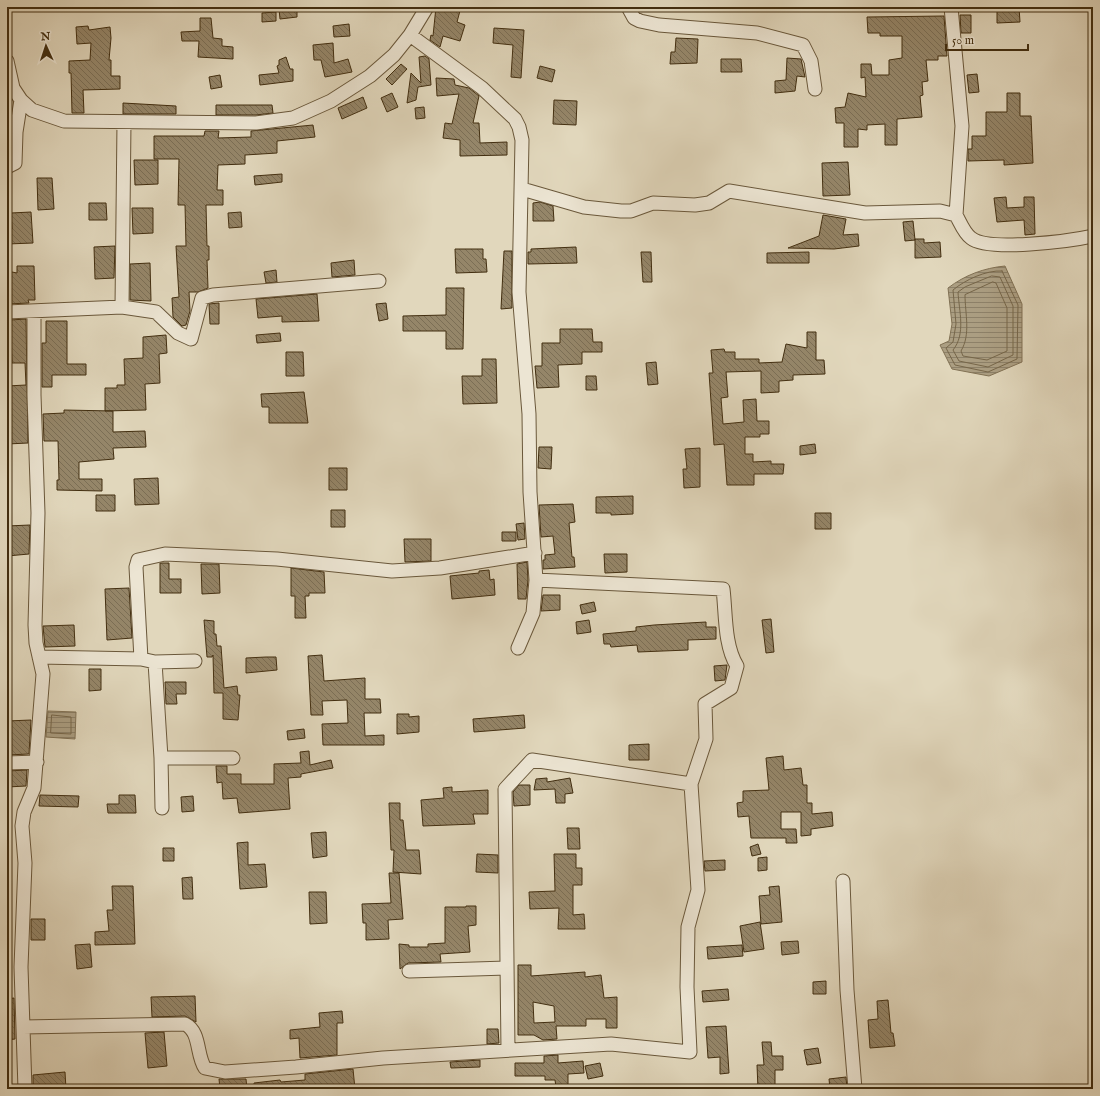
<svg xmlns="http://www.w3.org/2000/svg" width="1100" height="1096" font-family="'IM FELL English',serif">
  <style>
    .water { fill: url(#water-rules); stroke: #817154 }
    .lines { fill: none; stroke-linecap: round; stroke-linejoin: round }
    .shore { stroke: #766649; stroke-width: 1 }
    .building { fill: url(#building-back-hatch); stroke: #422e10; fill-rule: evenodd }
    .minor-casing { stroke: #6a583b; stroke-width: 15 }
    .minor { stroke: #ece5d3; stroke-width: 13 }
  </style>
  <defs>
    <pattern id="water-rules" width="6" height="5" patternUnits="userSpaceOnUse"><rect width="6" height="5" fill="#ab9e82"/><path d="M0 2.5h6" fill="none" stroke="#8d8169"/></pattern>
    <pattern id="building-back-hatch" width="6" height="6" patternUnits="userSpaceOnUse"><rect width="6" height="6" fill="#958669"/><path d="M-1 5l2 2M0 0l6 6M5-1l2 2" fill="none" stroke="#7b6e55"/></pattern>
  </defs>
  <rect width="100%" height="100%" fill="#e1d7bc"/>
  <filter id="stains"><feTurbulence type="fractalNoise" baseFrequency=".005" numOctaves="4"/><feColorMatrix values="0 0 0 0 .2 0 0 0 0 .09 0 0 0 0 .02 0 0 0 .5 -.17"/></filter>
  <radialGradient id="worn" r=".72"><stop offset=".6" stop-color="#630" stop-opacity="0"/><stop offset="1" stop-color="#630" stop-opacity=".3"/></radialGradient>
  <!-- water -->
  <path class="water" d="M1005,266L1022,304V362L989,376L952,369L940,345L949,341L952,324L948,288C965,275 984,268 1005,266Z
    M48,711L76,712L75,739L46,737Z"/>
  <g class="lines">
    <!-- shore -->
    <path class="shore" d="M1002,271L1018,305L1017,359L988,372L955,365L946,348L953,342L956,324L953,290C965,280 986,270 1002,271Z
      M992,276L1000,277L1013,306V355L988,367L959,361L953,350C966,334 959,311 958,292L965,287Z
      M993,282L996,283L1007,308V351L987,360L963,356L961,351C971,334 965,314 965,295Z
      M52,715L71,717V734L51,733Z"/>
  </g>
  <!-- building -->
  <path class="building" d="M297,7V17L280,19L279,9Z
    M436,7H461L457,22L465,25L460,41L443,36L440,47L430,40L431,35L433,36Z
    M997,7H1019L1020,22L997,23Z
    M276,12V21L262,22V13Z
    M960,15H971V33H961Z
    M944,16L947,56H938V60H926L928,81L922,82L923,95L920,96L922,117L897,119V145H885V124L867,125V130L858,129V147H844V123H836L835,108L845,107L848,93L866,97L865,77L861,78V64H871L872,75H889V60L902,58V36H880V33H868L867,17Z
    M200,18H211L213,38L222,39V46L233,47V59L198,57L199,41H182L181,32L200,31Z
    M349,24L350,36L334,37L333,26Z
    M88,26L89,30L110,27L111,38L109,60H111V76H120V89L83,90L84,113H72L71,73H69V61L90,60L91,43L77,44L76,27Z
    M494,28L524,30L521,78L511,77L513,45L493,43Z
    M676,38L698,39L697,63L670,64L671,52H675Z
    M333,43L334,63L348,59L352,72L325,77L321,60H314L313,45Z
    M425,56L429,59L431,85L418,87L416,100L407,103L411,73L421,83L419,57Z
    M286,57L290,69H293V81L260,85L259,75L279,73L277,66L279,65V60Z
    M787,58L801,59L805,77L797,76L795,91L775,93V81L786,80Z
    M721,59H741L742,72H721Z
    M401,64L407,69L392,85L386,79Z
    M540,66L555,70L552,82L537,78Z
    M977,74L979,92L969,93L967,75Z
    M220,75L222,87L211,89L209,77Z
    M436,78L454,79L455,85L469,88L479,96L473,123H479L480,143L507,142V155L460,156V140L443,138L445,123L452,124L459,94L437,96Z
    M392,93L398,107L387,112L381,98Z
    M1007,93H1020V116H1031L1033,163L1004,165V160L968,161V149H972V136H986V112H1007Z
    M363,97L367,108L342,119L338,108Z
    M554,100L577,101L576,125L553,124Z
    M123,103L176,106V114H123Z
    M216,105H272L273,113L256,115H216Z
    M424,107L425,118L416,119L415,108Z
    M313,125L315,137L277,141V153L245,155V164L218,165L217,190H223V205H206L207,246H209V260H207L208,288L198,292H189L190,311L186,325L182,326L173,317L172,298L179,297L176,246H186L185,205H178L179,159H154V136H204L205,131H219L218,138L251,137V131Z
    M134,160H158V184L135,185Z
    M848,162L850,195L823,196L822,163Z
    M282,174V182L255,185L254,176Z
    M37,178H52L54,209L38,210Z
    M1006,197L1007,208L1024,207V197H1034L1035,234L1025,235L1024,220L997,222L994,198Z
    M540,202L553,206L554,221H533V203Z
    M89,203H106L107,220H89Z
    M132,208H153V233L133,234Z
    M31,212L33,243L7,244V229H12L11,213Z
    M241,212L242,227L229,228L228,213Z
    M823,215L846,219L843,235L858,234L859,246L834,249L788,248L819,236Z
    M913,221L915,240L905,241L903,222Z
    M915,239H924V243L940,242L941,257L915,258Z
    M115,246L114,278L95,279L94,247Z
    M576,247L577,263L528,264V252H531V249Z
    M455,249H483V259H486L487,272L456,273Z
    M504,251H512V308L501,309Z
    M641,252H651L652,282H643Z
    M809,252V263H767V253Z
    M354,260L355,275L332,277L331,263Z
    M150,263L151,301L130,300V264Z
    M17,266H34L35,300H28L29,303L7,304V271L17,273Z
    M276,270L277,282L266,283L264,272Z
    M446,288H464L463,349H446V331H403V316L446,315Z
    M317,294L319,321L282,322V316L258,318L256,299Z
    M219,303V324H210L209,304Z
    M386,303L388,319L379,321L376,304Z
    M26,319L28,443L7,444V386L26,385L25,363H12L10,320Z
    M46,321H67V364H86V375H52V387H42V343H46Z
    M560,329H592L593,342H602V352H582V364L558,365L559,387L537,388L535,366H542V343H560Z
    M807,332H816V360H824L825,374L793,375V380L779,381V392L761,393V371L726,372L728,397L721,398L723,424L744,422L743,400L756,399L757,421H769V434H760V437H745V454H753V462L771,461V464H784L783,474H754V485H727L724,444L714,445L709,373H713L711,350L724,349L725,352H735V359H759V363L782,362L786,344L807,348Z
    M280,333L281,341L257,343L256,335Z
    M166,335L167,353L159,354L160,383L145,384L146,410L105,411V388H117V385H125L124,359L143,358V337Z
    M286,352H303L304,376H286Z
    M482,359H496L497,403L463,404L462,376H482Z
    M656,362L658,384L648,385L646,363Z
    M586,376H596L597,390H586Z
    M304,392L308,423H269V407H262L261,394Z
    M64,410L113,411V432L145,431L146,447L113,448L114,459L79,462V479H102V491L57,490V480H59L58,441H44L43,414L64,413Z
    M815,444L816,453L800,455V446Z
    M539,447H552L551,469L538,468Z
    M700,448V487L684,488L683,469H687L685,449Z
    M329,468H347V490H329Z
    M158,478L159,504L135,505L134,479Z
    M96,495H115V511H96Z
    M633,496V514L611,515V513H596V497Z
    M573,504L575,522L569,523L572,557H574L575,567L543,569V560H545V555L555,554L553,536L541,537L539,505Z
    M331,510H345V527H331Z
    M815,513H831V529H815Z
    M524,523L525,539L518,540L516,524Z
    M30,525L29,554L7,556V526Z
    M502,532H516V541H502Z
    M404,539H431V561L405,562Z
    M604,554H627V572L605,573Z
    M527,562L528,580L526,599H518L517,564Z
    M160,563H169V579H181V593H160Z
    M201,564H219L220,593L202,594Z
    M291,568L324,572L325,593H309V596H305L306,618H295V596H291Z
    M489,570L490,580L494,579L495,595L452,599L450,576L479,573V571Z
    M129,588L132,638L107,640L105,589Z
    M543,595H560V610L541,611Z
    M594,602L596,611L582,614L580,605Z
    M771,619L774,652L766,653L762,620Z
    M204,620L214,621V634H216L217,646H221L224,688L237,686L238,695H240L238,720L223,719V693H214L213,655L212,657H207Z
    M589,620L591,632L577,634L576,622Z
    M706,622V627H716V639L688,640V650L638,652L637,645L611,647L610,644H604L603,634L636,631V627L654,625Z
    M74,625L75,646L45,647L43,626Z
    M322,655L324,681L365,678V699H380L381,713H364L365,736L384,735V745H323L322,724L348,723L347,700L322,701L323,715H311L308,656Z
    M266,657H276L277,670L246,673V658Z
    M727,665L725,680L715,681L714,666Z
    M89,669H101V690L89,691Z
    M165,682H186V694H176L177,704H166Z
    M397,714H409V717L419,716V732L397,734Z
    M524,715L525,728L474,732L473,719Z
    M31,720L29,754L7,755V721Z
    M304,729L305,738L288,740L287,731Z
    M649,744V760H629V745Z
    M309,751L310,765L331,760L333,768L301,774V777L288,778L290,809L239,813L237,798L223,799L222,782L217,783L216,766H227V774H241V784H274V764L301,763L300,752Z
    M783,756L784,770L801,768L803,785H807V803H812V814L832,812L833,826L811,829V835L801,836V812H781V829H796L797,843H786V838H751L749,816L738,817L737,803L743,802V791L769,790L766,758Z
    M27,770L26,786L7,787V771Z
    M547,778V782L570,778L573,793L565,794V803H556L555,789L534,790L536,779Z
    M519,785H530V805L514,806L513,792Z
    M452,787V792L488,790V814H473L475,824L423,826L421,800L444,798L443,788Z
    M40,795L79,796L78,807L39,806Z
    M119,795H135L136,813H108L107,804H119Z
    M193,796L194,811L182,812L181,797Z
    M389,803H400V820H403L406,850H419L421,874L393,872L394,850H391Z
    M567,828H579L580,849H568Z
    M326,832L327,856L313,858L311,833Z
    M248,842V865L265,864L267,887L240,889L237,843Z
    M758,844L761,854L752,856L750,847Z
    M163,848H174V861H163Z
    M477,854L498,855V873L476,872Z
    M554,854H576V868H582V885H573V915L584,914L585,929H558L559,908L530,909L529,892L555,891Z
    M767,857V870L758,871V858Z
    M725,860V870L705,871L704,861Z
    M389,873H399L403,919L388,920L389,939L366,940V923H363L362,904L391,903Z
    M192,877L193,899H183L182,878Z
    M112,886H133L135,944L95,945V932L109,931L107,910H113Z
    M779,886L782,922L761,924L759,896L770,895L769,887Z
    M309,892H326L327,923L310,924Z
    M466,906H476V925L468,926L470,952L440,954L441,962L408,963L400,969L399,944L409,945V947H428V944L445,943V907H466Z
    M31,919H45V940H31Z
    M760,922L764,949L744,952L740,926Z
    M798,941L799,953L782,955L781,942Z
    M90,944L92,967L77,969L75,945Z
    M742,945L743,956L708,959L707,947Z
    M518,965H531V976L585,972V977L601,975L604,998L617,997V1028H606V1019H586V1026H556L557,1039L543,1040L534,1035H518ZM533,1002L554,1006L555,1022L534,1023Z
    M826,981V994H813V982Z
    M728,989L729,1000L703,1002L702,991Z
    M195,996L196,1022L185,1016L152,1017L151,997Z
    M14,998L15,1039L7,1040V999Z
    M888,1000L891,1033H893L895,1046L870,1048L868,1020L878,1019L877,1001Z
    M342,1011L343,1023H337V1055L300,1058L299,1038L290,1039V1030L320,1027L319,1013Z
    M726,1026L729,1073L720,1074V1057L708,1058L706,1027Z
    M487,1029H498L499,1043L487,1044Z
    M164,1032L167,1066L148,1068L145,1033Z
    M762,1042H771L772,1056H783V1070H775V1089H758L757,1065H764Z
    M818,1048L821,1063L807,1065L804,1050Z
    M558,1055V1063L583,1061L584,1073L568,1074V1086L556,1087L555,1080H545V1076H515V1063H544V1056Z
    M480,1060V1067L451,1068L450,1062Z
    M600,1063L603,1076L588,1079L585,1066Z
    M353,1069L355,1089H254V1083L280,1080L281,1082L305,1080V1074Z
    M65,1072L66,1089H33V1075Z
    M846,1077L847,1089H830L829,1079Z
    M219,1079H246L247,1089H220Z"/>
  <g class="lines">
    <!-- minor casing -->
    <g class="minor-casing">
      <path id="minor" d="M628,7L634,18L640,21L659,25L757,33L803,45L811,61L815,89
        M951,7L962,126L956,215
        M410,35L482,88L515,119L519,127L522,140L519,292L529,414L530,492L536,580L533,613L518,648
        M7,61L13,88L21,100L32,110L64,121L256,123L293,118L331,101L370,76L394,55L410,35L427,7
        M7,167L15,163L16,132L21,100
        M522,189L584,207L621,211H631L653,203L695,205L709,203L729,191L865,213L940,211L956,215C960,222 964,233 971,238C988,252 1070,241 1093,236
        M122,307L124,122
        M7,312L122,307L156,312L178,333L191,339L202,298L213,295L379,281
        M39,657L141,659L155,662L195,661
        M141,659L136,567L138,560L165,554L277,559L392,571L440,568L535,553
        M155,662L161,758L162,808
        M161,758H233
        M7,763L37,762
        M843,881L847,990L855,1089
        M409,971L507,968
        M23,1027L185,1024C201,1032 196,1055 205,1068L225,1072L296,1067L383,1058L611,1044L690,1052L687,987L688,927L698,890L691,784L706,739L705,704L731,688L737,666C724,645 726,613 723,589L536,580
        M508,1050L505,789L532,760L691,784
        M25,1089L21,967L25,863L22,826L24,812L34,788L43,674L36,643L35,625L38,513L34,395V312"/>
    </g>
    <!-- minor -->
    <use href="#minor" class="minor"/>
  </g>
  <!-- margin -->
  <rect width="1100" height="1096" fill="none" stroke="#e1d7bc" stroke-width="24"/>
  <rect x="8" y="8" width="1084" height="1080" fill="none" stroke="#422e10" stroke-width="2"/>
  <rect x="12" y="12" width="1076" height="1072" fill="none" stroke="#422e10"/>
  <!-- north arrow -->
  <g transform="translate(46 46) rotate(357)" stroke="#ece5d3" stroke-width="3" paint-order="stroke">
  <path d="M0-3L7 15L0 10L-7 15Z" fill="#422e10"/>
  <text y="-6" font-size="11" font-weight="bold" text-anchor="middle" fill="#422e10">N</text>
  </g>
  <!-- scale -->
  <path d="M946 44v6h82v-6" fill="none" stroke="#422e10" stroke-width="2"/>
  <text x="952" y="44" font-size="12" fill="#422e10" stroke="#ece5d3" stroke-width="3" paint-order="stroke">50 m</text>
  <rect width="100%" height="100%" filter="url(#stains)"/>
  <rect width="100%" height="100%" fill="url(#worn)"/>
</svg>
